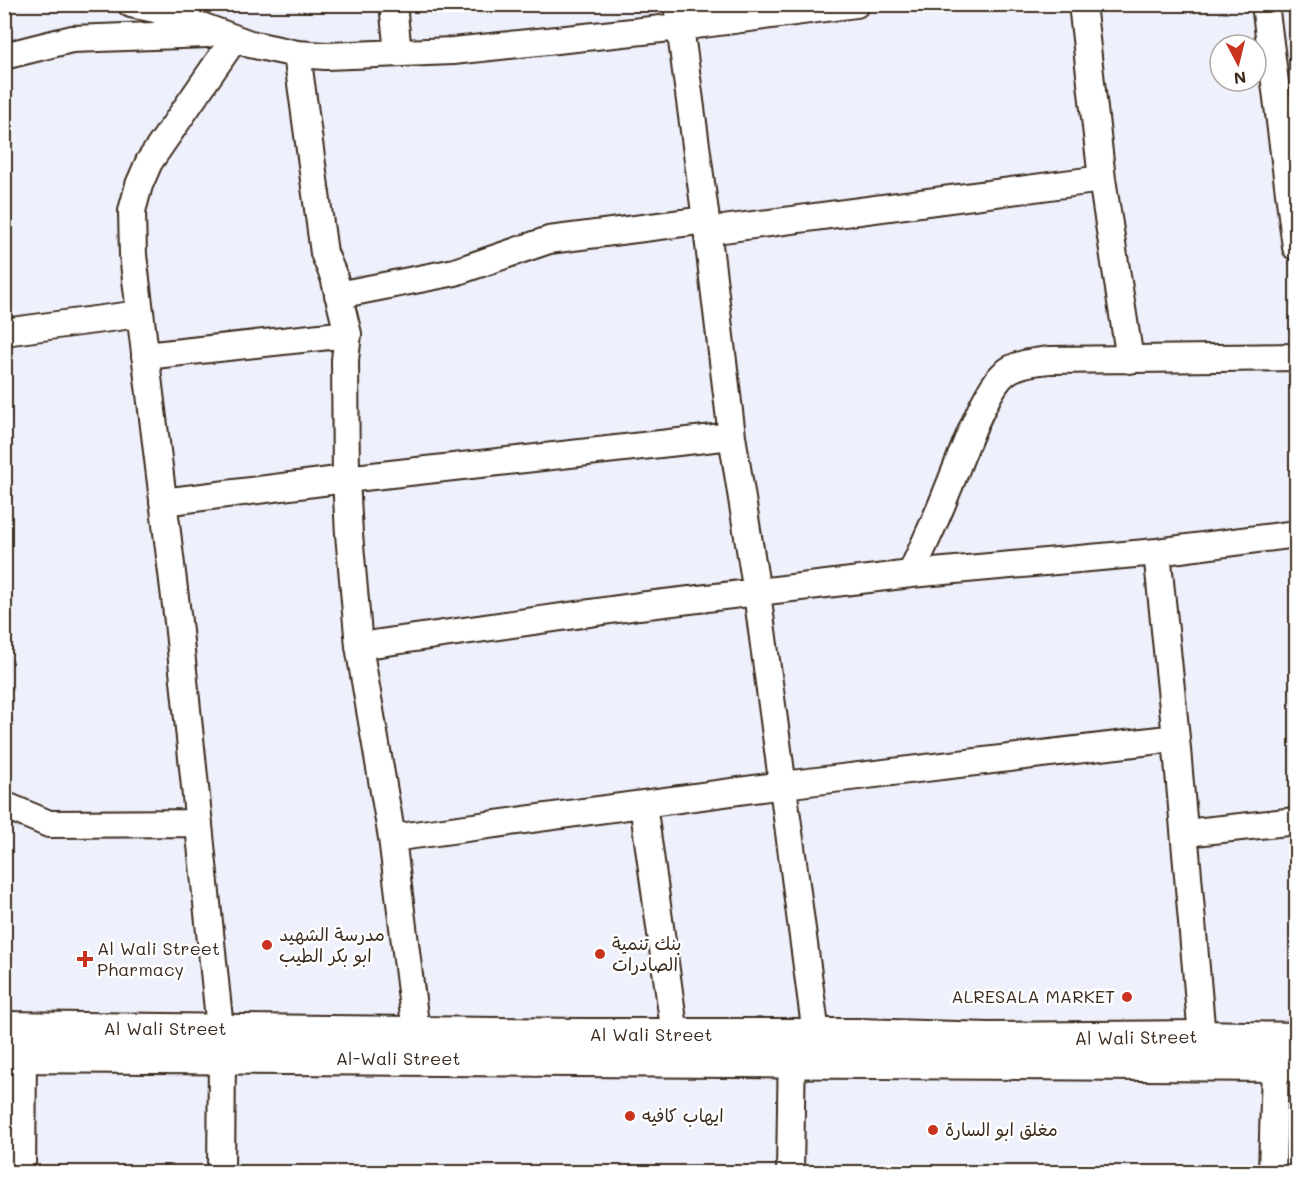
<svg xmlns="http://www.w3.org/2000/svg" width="1301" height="1177" font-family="Mali,'Playpen Sans Arabic',sans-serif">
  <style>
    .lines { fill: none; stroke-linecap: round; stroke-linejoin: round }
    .minor-casing { stroke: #3b2a1e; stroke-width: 30 }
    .tertiary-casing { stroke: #3b2a1e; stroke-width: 36 }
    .minor { stroke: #fff; stroke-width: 26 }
    .tertiary { stroke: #fff; stroke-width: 32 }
    .poi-dot { fill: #c8321e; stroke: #fff; stroke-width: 2 }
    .labels { text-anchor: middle; stroke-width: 5; stroke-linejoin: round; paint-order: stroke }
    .poi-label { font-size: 18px; fill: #3b2a1e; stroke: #fff; text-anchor: start }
    .street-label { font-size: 18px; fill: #3b2a1e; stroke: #fff }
  </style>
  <rect width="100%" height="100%" fill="#eef0fc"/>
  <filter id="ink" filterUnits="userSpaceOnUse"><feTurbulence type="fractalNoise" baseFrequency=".0167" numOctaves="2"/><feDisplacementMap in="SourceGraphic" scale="12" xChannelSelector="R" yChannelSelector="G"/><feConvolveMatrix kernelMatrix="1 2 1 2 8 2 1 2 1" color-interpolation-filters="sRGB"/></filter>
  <g filter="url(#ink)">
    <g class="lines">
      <!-- minor casing -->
      <g class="minor-casing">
        <path id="minor" d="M131,4L155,9L250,44L297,54L326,56L453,51L680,27L856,4
          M393,4L398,53
          M677,4L706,220L732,436L757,593L816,1034
          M1082,4L1102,179L1130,360
          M1265,4L1296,247
          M297,54L324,253L334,277L348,334L345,360L346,479L349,534L359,646L392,838L416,1032
          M4,56L72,39L207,34
          M708,231L1102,179
          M338,295L455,272L549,240L706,220
          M4,332L140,314
          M145,356L348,334
          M163,502L346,479L732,436
          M1157,552L1176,738L1202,1037
          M911,574C923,546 937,518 948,489C959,463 985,388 1005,373C1017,363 1035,362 1050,360L1296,357
          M359,646L639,606L911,574L1157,552L1296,534
          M643,804L675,1035
          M4,805L49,824L199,823
          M1185,833L1296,821
          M392,838L783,785L1176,738
          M220,1029L178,622L133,255L132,211L139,185L149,162L234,39
          M22,1172L23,1056
          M221,1172L222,1059
          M790,1172L792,1044
          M1272,1172L1275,1065"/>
      </g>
      <!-- tertiary casing -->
      <g class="tertiary-casing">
        <path id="tertiary" d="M4,1028L583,1035H860L989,1039L1202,1037L1296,1039
          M4,1056L1296,1065"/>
      </g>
      <!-- minor -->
      <use href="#minor" class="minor"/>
      <!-- tertiary -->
      <use href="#tertiary" class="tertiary"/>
    </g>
  </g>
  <!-- markers -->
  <g class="poi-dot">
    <circle cx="267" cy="945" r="6"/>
    <circle cx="600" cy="954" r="6"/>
    <path d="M82 950h6v6h6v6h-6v6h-6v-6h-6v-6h6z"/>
    <circle cx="1127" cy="997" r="6"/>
    <circle cx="630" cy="1116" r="6"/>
    <circle cx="933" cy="1130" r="6"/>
  </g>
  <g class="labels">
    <!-- poi labels -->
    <g class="poi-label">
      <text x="279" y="941">مدرسة الشهيد<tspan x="279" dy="21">ابو بكر الطيب</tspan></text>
      <text x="612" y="950">بنك تنمية<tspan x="612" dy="21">الصادرات</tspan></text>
      <text x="97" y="955">Al Wali Street<tspan x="97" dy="21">Pharmacy</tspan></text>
      <text x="1115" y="1003" text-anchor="end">ALRESALA MARKET</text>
      <text x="642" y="1122">ايهاب كافيه</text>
      <text x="945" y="1136">مغلق ابو السارة</text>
    </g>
    <!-- street labels -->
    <g class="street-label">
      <text x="165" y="1035">Al Wali Street</text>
      <text x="651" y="1041">Al Wali Street</text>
      <text transform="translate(1136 1038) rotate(-1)" y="6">Al Wali Street</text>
      <text x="398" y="1065">Al-Wali Street</text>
    </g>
  </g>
  <!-- margin -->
  <rect width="1301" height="1177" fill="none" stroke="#fff" stroke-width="24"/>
  <rect x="12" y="12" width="1277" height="1153" fill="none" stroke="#3b2a1e" stroke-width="2" filter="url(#ink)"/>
  <!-- north arrow -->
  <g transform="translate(1238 63) rotate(173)"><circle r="28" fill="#ffffff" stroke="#b1aaa5" stroke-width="1.5"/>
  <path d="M0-4.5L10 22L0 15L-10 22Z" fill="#c8321e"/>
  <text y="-9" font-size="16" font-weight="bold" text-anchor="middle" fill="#3b2a1e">N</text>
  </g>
</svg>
